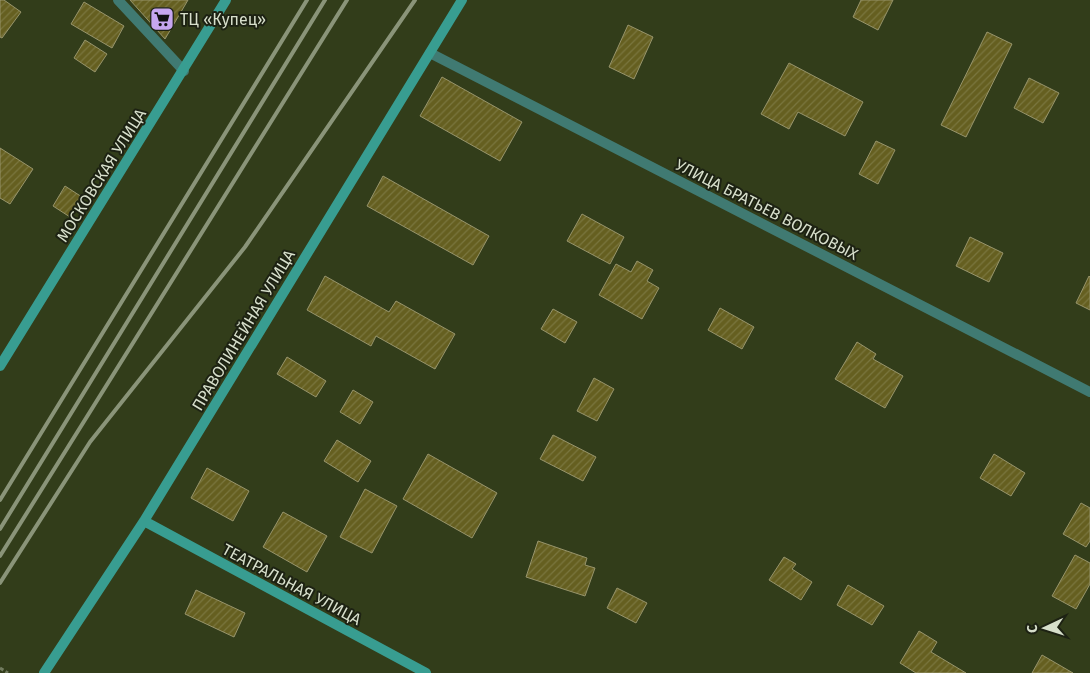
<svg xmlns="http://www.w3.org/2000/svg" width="1090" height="673" font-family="'Fira Sans',sans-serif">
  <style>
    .building { fill: url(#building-hatch); stroke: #97946b }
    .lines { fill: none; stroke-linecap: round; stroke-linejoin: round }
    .path { stroke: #727c5f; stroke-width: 3; stroke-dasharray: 4 2.5; stroke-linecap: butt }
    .street { stroke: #407a72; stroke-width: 10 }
    .secondary { stroke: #389d91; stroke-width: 10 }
    .rail { stroke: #8a9479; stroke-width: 4 }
    .labels { text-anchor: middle; stroke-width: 4; stroke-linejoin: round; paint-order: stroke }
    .poi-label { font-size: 16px; fill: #d7dfcb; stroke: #1d2213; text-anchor: start }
    .street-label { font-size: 16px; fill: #d7dfcb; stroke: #1d2213 }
  </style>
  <defs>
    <pattern id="building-hatch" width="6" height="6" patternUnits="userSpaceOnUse" patternTransform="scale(1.25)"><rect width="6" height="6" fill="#655f20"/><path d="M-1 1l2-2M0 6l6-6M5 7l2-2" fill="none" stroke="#7a763f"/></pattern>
  </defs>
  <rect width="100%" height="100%" fill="#323d1a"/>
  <!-- building -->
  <path class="building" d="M0,0H4L21,12L2,38L0,37Z
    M130,0H188L165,39Z
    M861,0H893L878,30L853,17Z
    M84,2L124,26L112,48L71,24Z
    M628,25L653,37L634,79L609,67Z
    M987,32L1012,44L966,137L941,125Z
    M85,40L107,54L95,72L74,58Z
    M789,63L863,102L845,136L798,112L789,129L761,114Z
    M442,77L522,122L500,161L420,116Z
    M1029,78L1059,93L1043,123L1014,108Z
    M876,141L895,150L878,184L859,174Z
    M0,148L33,169L10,204L0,198Z
    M383,176L489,236L473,265L367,206Z
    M65,186L82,197L70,217L53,206Z
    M582,214L624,237L610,264L567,241Z
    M970,237L1003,253L989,282L956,266Z
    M637,261L653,270L647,281L659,288L642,319L599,295L616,264L631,272Z
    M325,276L389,312L396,301L455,334L435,369L376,336L371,346L307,310Z
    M1089,276L1090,277V310L1076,303Z
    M720,308L754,327L742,349L708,330Z
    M553,309L577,322L565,343L541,329Z
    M857,342L876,354L873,359L903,376L885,408L835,379Z
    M287,357L326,381L316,397L277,374Z
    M594,378L614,389L597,421L577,411Z
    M353,390L373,402L360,424L340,412Z
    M553,435L596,457L583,481L540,459Z
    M337,440L371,461L358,482L324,461Z
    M428,454L497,493L472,538L403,499Z
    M994,454L1025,473L1011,496L980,478Z
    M207,468L249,491L233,521L191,498Z
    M365,489L397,506L372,553L340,537Z
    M1081,503L1090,508V541L1086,547L1063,534Z
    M283,512L327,536L307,572L263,547Z
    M538,541L587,558L585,565L595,568L585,596L526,577Z
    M1075,555L1090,563V584L1076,609L1052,596Z
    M784,557L796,564L792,569L812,582L801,600L769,580Z
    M848,585L884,606L872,625L837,605Z
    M617,588L647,603L636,623L607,608Z
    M196,590L245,613L234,637L185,614Z
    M919,631L937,642L931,652L966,673H916L900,663Z
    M1042,655L1073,673H1032Z"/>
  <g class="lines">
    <!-- path -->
    <path class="path" d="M0,668L8,673"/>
    <!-- street -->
    <path class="street" d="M118,0L184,71
      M430,53L1090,392"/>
    <!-- secondary -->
    <path class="secondary" d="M0,366L226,0
      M144,521L426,673
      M44,673L144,521L462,0"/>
    <!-- rail -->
    <path class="rail" d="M0,500L307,0
      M0,529L325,0
      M0,556L347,0
      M0,583L90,442L245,247L415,0"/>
  </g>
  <!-- icons -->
  <defs>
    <g id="supermarket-square" transform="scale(1.25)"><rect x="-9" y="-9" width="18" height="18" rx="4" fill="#c6a6f0" stroke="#1d2213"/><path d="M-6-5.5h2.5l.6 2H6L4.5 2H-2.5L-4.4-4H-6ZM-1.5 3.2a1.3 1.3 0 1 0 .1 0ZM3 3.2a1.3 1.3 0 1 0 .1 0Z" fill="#111"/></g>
  </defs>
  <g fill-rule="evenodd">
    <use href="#supermarket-square" x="162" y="19"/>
  </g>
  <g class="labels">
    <!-- poi labels -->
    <g class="poi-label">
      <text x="180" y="25">ТЦ «Купец»</text>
    </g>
    <!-- street labels -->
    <g class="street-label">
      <text transform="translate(101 175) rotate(-58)" y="6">МОСКОВСКАЯ УЛИЦА</text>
      <text transform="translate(767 209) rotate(27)" y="6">УЛИЦА БРАТЬЕВ ВОЛКОВЫХ</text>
      <text transform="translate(243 330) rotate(-59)" y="6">ПРАВОЛИНЕЙНАЯ УЛИЦА</text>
      <text transform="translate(292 584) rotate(28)" y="6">ТЕАТРАЛЬНАЯ УЛИЦА</text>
    </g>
  </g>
  <!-- north arrow -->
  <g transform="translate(1045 628) rotate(266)" stroke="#1d2213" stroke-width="4" paint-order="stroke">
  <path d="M0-4L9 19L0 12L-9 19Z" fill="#d7dfcb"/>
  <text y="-8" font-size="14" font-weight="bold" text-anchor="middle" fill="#d7dfcb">С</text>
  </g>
</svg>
